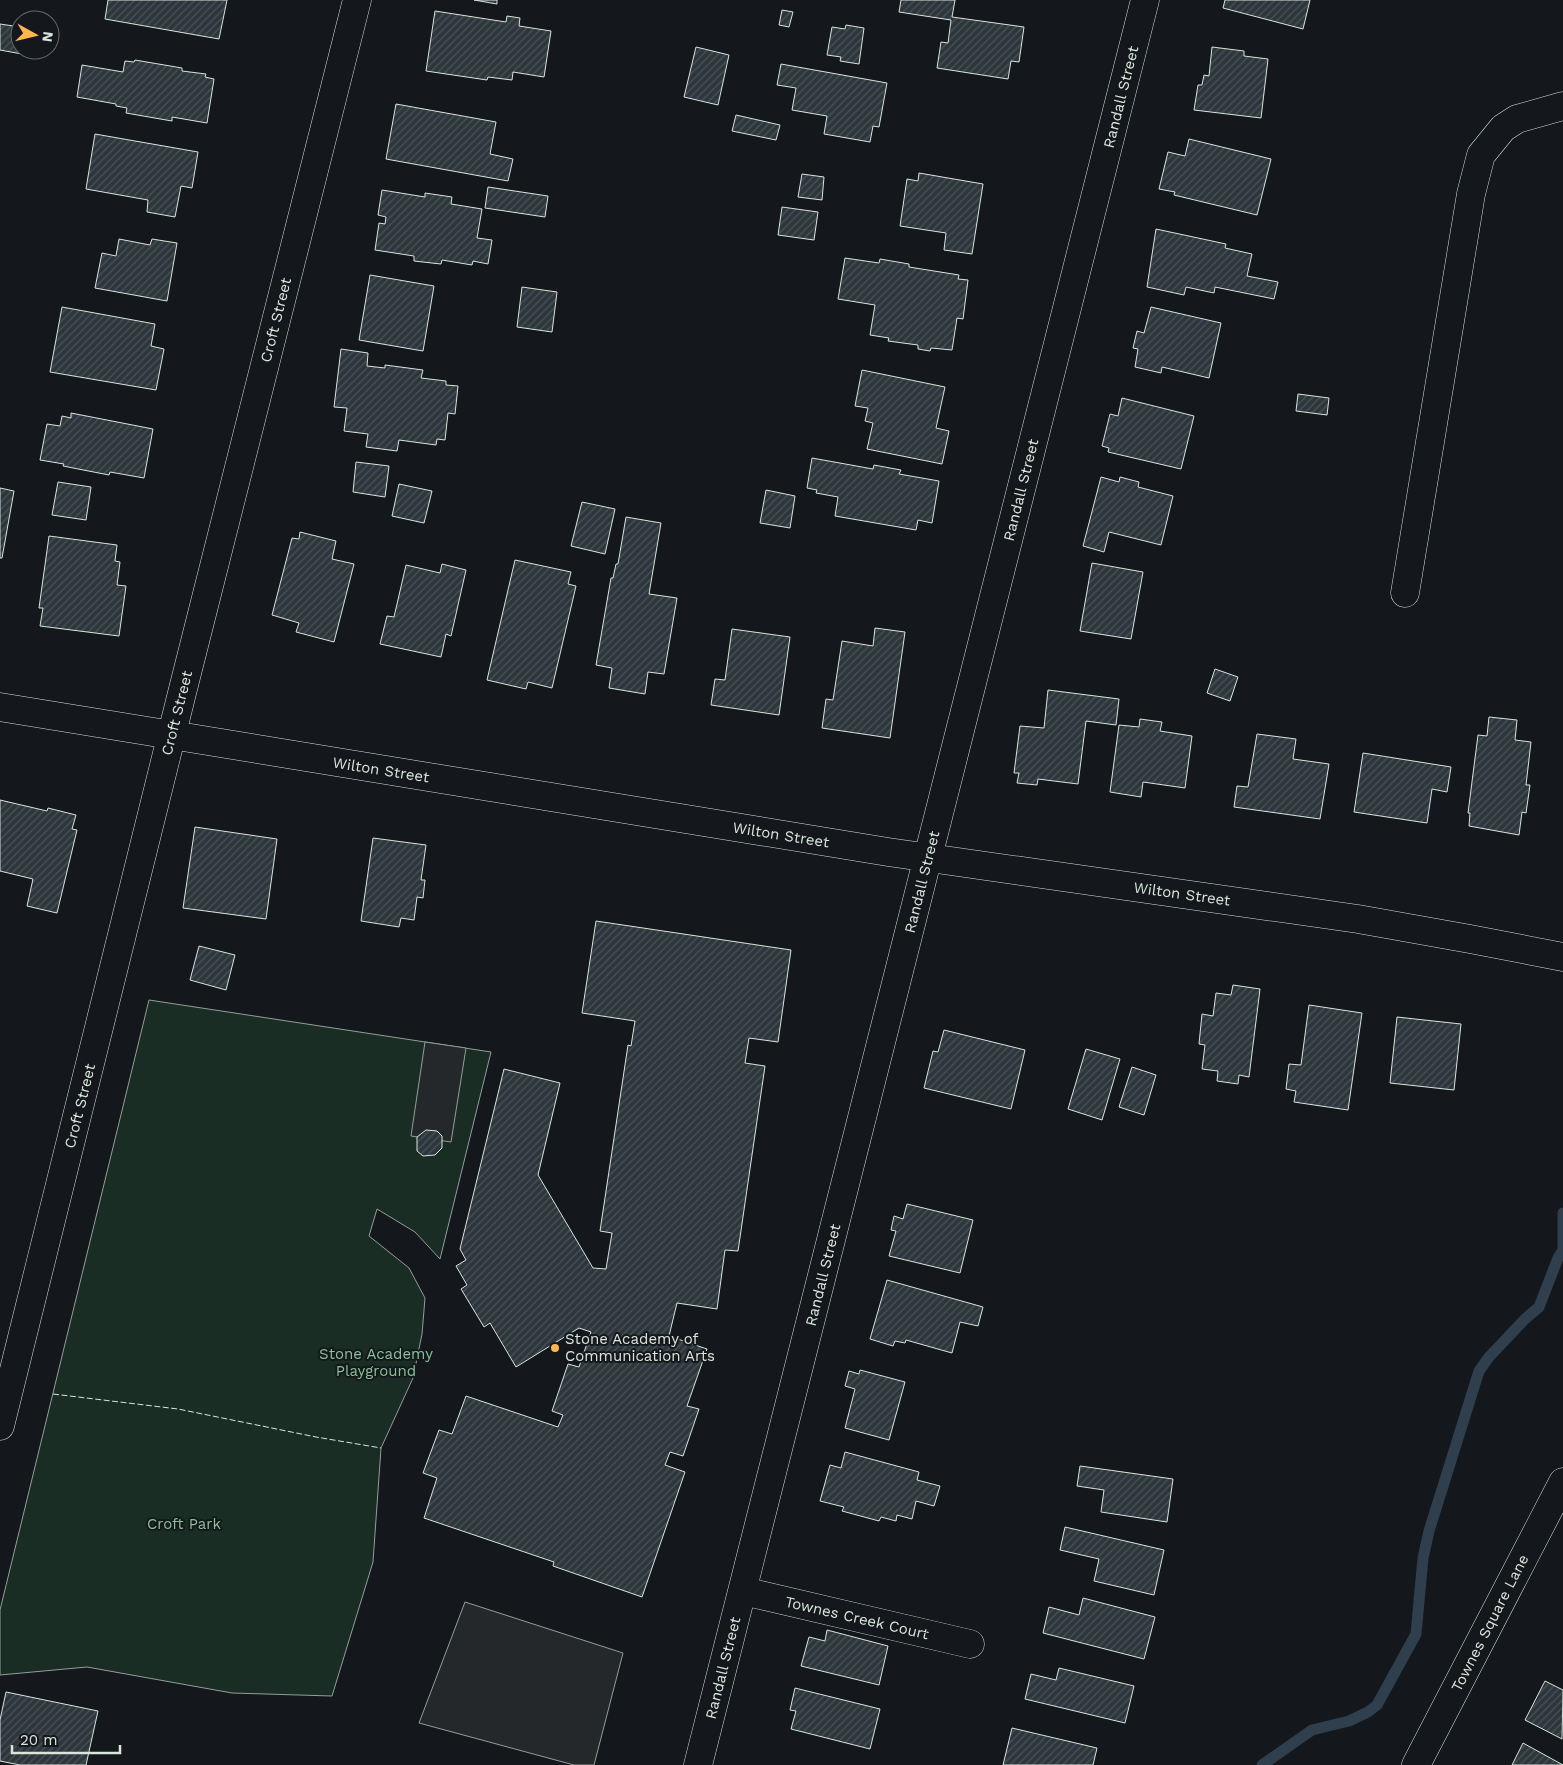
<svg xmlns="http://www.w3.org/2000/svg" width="1563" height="1765" font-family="'Work Sans',sans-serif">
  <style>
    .park { fill: #1a2d24; stroke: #939e99 }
    .parking { fill: #24282b; stroke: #939e99 }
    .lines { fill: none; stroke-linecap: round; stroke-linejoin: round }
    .stream { stroke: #2f3f4d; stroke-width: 11 }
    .building { fill: url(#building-hatch); stroke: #d8e6dc }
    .minor-casing { stroke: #d8e6dc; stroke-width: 29 }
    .minor { stroke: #14181c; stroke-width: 28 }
    .fence { stroke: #d8e6dc; stroke-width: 1; stroke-dasharray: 6 2.5; stroke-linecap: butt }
    .poi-dot { fill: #ffb74d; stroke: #14181c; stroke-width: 2 }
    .labels { text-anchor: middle; stroke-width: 4; stroke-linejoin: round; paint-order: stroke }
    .street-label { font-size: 15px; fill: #d8e6dc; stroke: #14181c }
    .poi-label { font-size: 15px; fill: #d8e6dc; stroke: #14181c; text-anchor: start }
    .park-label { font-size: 15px; fill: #8ac095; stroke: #14181c }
  </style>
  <defs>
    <pattern id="building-hatch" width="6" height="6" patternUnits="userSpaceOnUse" patternTransform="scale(1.25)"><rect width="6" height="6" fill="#2c363c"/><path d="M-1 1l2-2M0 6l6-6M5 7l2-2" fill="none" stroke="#4a5358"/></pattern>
  </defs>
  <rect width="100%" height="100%" fill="#14181c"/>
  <!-- park -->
  <path class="park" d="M149,1000L491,1052L440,1259L415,1232L377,1209L369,1236L409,1268L425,1298L422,1334L413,1378L381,1448L373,1562L332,1696L232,1693L87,1667L0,1675V1610Z"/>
  <!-- parking -->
  <path class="parking" d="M425,1042L466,1048L451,1142L411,1136Z
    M465,1602L623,1653L594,1765H574L419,1723Z"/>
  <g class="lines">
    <!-- stream -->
    <path class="stream" d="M1262,1765L1312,1730L1349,1721L1368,1712L1377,1705L1416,1634L1423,1558L1429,1531L1479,1371L1489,1357L1525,1319L1539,1307L1558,1258L1563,1250V1213"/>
  </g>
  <!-- building -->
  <path class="building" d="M108,0H227L219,39L105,19Z
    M474,0H497V4Z
    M901,0H955L952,17L1024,27L1019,62L1011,61L1008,79L937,68L941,42L948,43L951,20L899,12Z
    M1225,0H1310L1303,29L1223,8Z
    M782,10L793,12L789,27L779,25Z
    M435,11L506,22L507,16L520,18L519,26L551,31L544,77L513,72L512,80L488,77L487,80L426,71Z
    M0,24L20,27V50H22V54L0,50Z
    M846,25L864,28L859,64L840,61L841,57L827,55L832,27L845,29Z
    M696,47L729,55L718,105L684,97Z
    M1212,47L1244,51V56L1268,59L1261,118L1194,110L1198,85H1202L1204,75L1209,76Z
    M135,60L182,68V71L206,74L205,77L214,79L207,123L172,117V121L126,113L127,108L116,106V104L77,97L82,65L123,72L125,61L134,62Z
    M781,64L887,83L879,127L873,126L870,142L824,134L827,116L792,110L796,88L777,85Z
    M396,104L496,122L490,154L513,159L508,181L386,159Z
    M736,115L780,125L776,140L732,131Z
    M95,134L198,152L192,188L181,186L175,217L147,212L148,200L86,189Z
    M1189,139L1271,159L1257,215L1174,195L1175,192L1159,189L1168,152L1185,156Z
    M919,173L983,184L972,254L944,250L946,233L900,226L907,179L918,181Z
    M802,174L824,177L822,200L798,197Z
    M488,187L548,196L545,217L485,208Z
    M382,190L425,197V193L452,197L451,204L482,209L477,238L492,240L488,264L473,261L472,265L442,260L441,264L414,261V256L375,250L379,223L385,224L386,217L378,215Z
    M782,207L818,212L814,240L778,235Z
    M1156,229L1226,244L1225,248L1252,254L1247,276L1278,282L1274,299L1215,287L1214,293L1186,287L1184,295L1147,287Z
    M119,239L150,245L152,239L177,243L167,301L95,288L102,253L116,256Z
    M845,258L879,263L880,259L909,264V267L959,275L958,279L968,280L963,319L957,318L952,350L931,348L930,351L918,349V345L888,341L889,338L870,335L875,305L838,299Z
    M370,275L434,286L423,351L359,340Z
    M522,287L557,292L552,332L517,327Z
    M62,307L155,324L151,346L164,349L156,390L50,372Z
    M1151,307L1221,323L1209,378L1162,367L1161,373L1135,367L1138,349L1133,348L1137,331L1144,333Z
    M341,349L368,353L367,366L385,368V365L423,370L421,378L446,381V385L458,386L455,414L448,413L445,440L437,439L436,445L399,440L397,451L366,447L368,434L344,431L347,408L334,407Z
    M862,370L945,387L936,428L949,431L942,464L867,449L873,423L865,421L868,408L855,406Z
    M1298,394L1329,398L1327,415L1296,411Z
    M1122,398L1194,416L1181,469L1108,452L1109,448L1102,446L1110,414L1118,416Z
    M71,413L153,429L144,478L110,472L109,475L63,466L64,464L40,460L47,424L60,426L62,416L71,418Z
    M812,458L873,469L874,465L901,470L899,474L939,481L932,523L918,520L916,530L835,516L838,497L816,493L817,490L807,488Z
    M356,462L389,466L385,497L353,492Z
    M1101,477L1119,482L1120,477L1139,482L1138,487L1173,496L1161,545L1109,532L1104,552L1083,546Z
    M58,482L91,487L86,520L52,515Z
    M399,484L432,491L424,523L392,516Z
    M0,488L14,491L2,558H0Z
    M766,490L795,496L790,528L760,523Z
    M582,502L615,509L605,554L571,546Z
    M626,517L661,523L649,594L677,598L664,674L648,672L645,694L609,688L612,668L596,665L611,578H613L616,564H618Z
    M300,532L336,541L332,559L354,564L334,642L296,632L299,623L272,615L292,538L299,539Z
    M49,536L117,545L115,561L120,562L117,585L126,586L119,636L40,626L43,608H39Z
    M515,560L571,572L568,584L576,586L552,688L528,682L526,689L487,680Z
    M1092,563L1143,572L1131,639L1080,631Z
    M442,564L466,570L451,636L446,634L441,657L380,644L387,616L394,617L406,565L440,573Z
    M875,628L905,632L890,738L822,728L826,699L833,700L842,641L873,646Z
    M732,629L790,637L779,715L711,705L715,679L725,680Z
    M1215,669L1238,677L1230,701L1207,693Z
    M1048,690L1119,699L1116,725L1086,721L1078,784L1038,779L1037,785L1017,783L1019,773H1014L1020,726L1044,728Z
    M1489,717L1517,720L1515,740L1531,742L1526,785H1530L1526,813L1522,812L1519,835L1469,826L1470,813H1468L1478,735L1487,736Z
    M1140,719L1162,722L1160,731L1192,736L1185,788L1143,782L1141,797L1110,792L1119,725L1139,727Z
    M1257,734L1296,739L1293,759L1329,764L1320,819L1234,807L1237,786L1248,787Z
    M1363,753L1451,767L1447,792L1432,789L1427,823L1354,812Z
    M0,800L47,811L48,808L76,815L72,829L77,830L57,913L27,906L33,879L0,871Z
    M195,827L277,839L266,919L183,908Z
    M373,838L426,845L421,880H425L423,898L417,897L414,920L401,918L399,927L361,921Z
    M596,921L791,950L778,1042L749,1038L745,1063L765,1066L738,1251L725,1250L717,1309L677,1303L669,1336L707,1349L687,1406L699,1409L683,1456L670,1452L665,1465L685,1472L642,1597L553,1566L554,1562L424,1518L437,1478L423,1473L439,1430L452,1434L466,1396L558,1427L563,1415L552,1411L568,1364L579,1367L591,1332L579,1328L516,1367L490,1323L484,1327L461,1289L467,1285L456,1266L466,1260L460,1249L504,1069L560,1083L538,1175L593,1268L606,1269L612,1233L600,1231L628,1045L631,1046L635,1021L582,1013Z
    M199,946L235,955L226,990L190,980Z
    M1233,985L1260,989L1249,1077L1239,1075L1238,1084L1217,1081L1218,1071L1202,1069L1205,1045L1199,1044L1202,1014L1213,1016L1216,993L1231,995Z
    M1309,1005L1362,1013L1348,1110L1294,1102L1296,1091L1286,1089L1289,1064L1301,1065Z
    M1397,1017L1461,1024L1454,1090L1390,1083Z
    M944,1030L1025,1050L1011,1109L924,1088L933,1051L938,1052Z
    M1086,1049L1120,1059L1102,1120L1068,1109Z
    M1132,1067L1156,1075L1144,1115L1119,1107Z
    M426,1130L437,1131L442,1136V1148L435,1155L423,1156L417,1151V1137Z
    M907,1204L973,1220L960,1273L889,1256L896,1231L891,1230L894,1216L903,1219Z
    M887,1280L983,1307L978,1326L960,1322L952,1353L906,1340L905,1343L895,1341L893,1346L870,1339Z
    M860,1370L905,1382L889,1440L845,1428L855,1389L845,1386L849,1371L859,1374Z
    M845,1452L919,1472L917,1480L940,1486L934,1506L916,1501L912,1519L897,1515L896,1521L881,1517L879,1521L842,1511L844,1507L820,1501L830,1465L841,1468Z
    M1080,1466L1173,1479L1167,1522L1101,1512L1104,1490L1077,1486Z
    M1065,1527L1164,1550L1154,1595L1094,1581L1099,1559L1060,1550Z
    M1083,1598L1155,1617L1144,1659L1043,1633L1049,1607L1079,1615Z
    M827,1630L888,1646L879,1685L801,1666L809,1637L825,1641Z
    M1059,1668L1134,1686L1125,1723L1025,1699L1031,1674L1056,1680Z
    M1545,1681L1563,1690L1562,1739L1525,1720Z
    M795,1688L880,1709L870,1749L791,1729L796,1711L790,1710Z
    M6,1692L98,1711L86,1765H20L0,1761V1720Z
    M1012,1728L1097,1748L1093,1765H1003Z
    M1523,1743L1563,1765H1512Z"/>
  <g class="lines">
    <!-- minor casing -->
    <g class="minor-casing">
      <path id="minor" d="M1405,593L1471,194L1481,155L1503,128L1517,119L1563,106
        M0,707L888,852L1358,919L1470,939L1563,957
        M0,1426L182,693L357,0
        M743,1591L970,1644
        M698,1765L1145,0
        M1416,1765L1563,1482"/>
    </g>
    <!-- minor -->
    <use href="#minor" class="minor"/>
    <!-- fence -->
    <path class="fence" d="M53,1394L178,1409L316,1437L381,1448"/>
  </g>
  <!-- markers -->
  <circle class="poi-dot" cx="555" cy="1348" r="5"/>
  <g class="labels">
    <!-- street labels -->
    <g class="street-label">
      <text transform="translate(1121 97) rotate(-76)" y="5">Randall Street</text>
      <text transform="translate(276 320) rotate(-76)" y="5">Croft Street</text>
      <text transform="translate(1021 490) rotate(-76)" y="5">Randall Street</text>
      <text transform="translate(177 713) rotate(-76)" y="5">Croft Street</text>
      <text transform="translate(381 770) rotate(9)" y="5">Wilton Street</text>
      <text transform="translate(781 835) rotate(9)" y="5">Wilton Street</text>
      <text transform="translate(922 882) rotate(-76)" y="5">Randall Street</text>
      <text transform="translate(1182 894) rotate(8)" y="5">Wilton Street</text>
      <text transform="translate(80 1106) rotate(-76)" y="5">Croft Street</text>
      <text transform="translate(823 1275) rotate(-76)" y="5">Randall Street</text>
      <text transform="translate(857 1618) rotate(13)" y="5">Townes Creek Court</text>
      <text transform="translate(1490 1623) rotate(-63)" y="5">Townes Square Lane</text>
      <text transform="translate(723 1668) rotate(-76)" y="5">Randall Street</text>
    </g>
    <!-- poi labels -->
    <g class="poi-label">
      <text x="565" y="1344">Stone Academy of<tspan x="565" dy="17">Communication Arts</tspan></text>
    </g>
    <!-- park labels -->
    <g class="park-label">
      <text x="376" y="1359">Stone Academy<tspan x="376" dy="17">Playground</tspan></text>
      <text x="184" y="1529">Croft Park</text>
    </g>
  </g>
  <!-- north arrow -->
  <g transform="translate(35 35) rotate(98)"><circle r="24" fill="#14181c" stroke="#626a69"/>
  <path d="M0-4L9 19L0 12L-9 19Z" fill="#ffb74d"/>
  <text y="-8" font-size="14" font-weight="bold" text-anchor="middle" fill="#d8e6dc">N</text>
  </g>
  <!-- scale -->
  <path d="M12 1745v8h108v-8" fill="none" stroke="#d8e6dc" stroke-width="2.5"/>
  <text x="20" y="1745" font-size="15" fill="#d8e6dc" stroke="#14181c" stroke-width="4" paint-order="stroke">20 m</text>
</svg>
